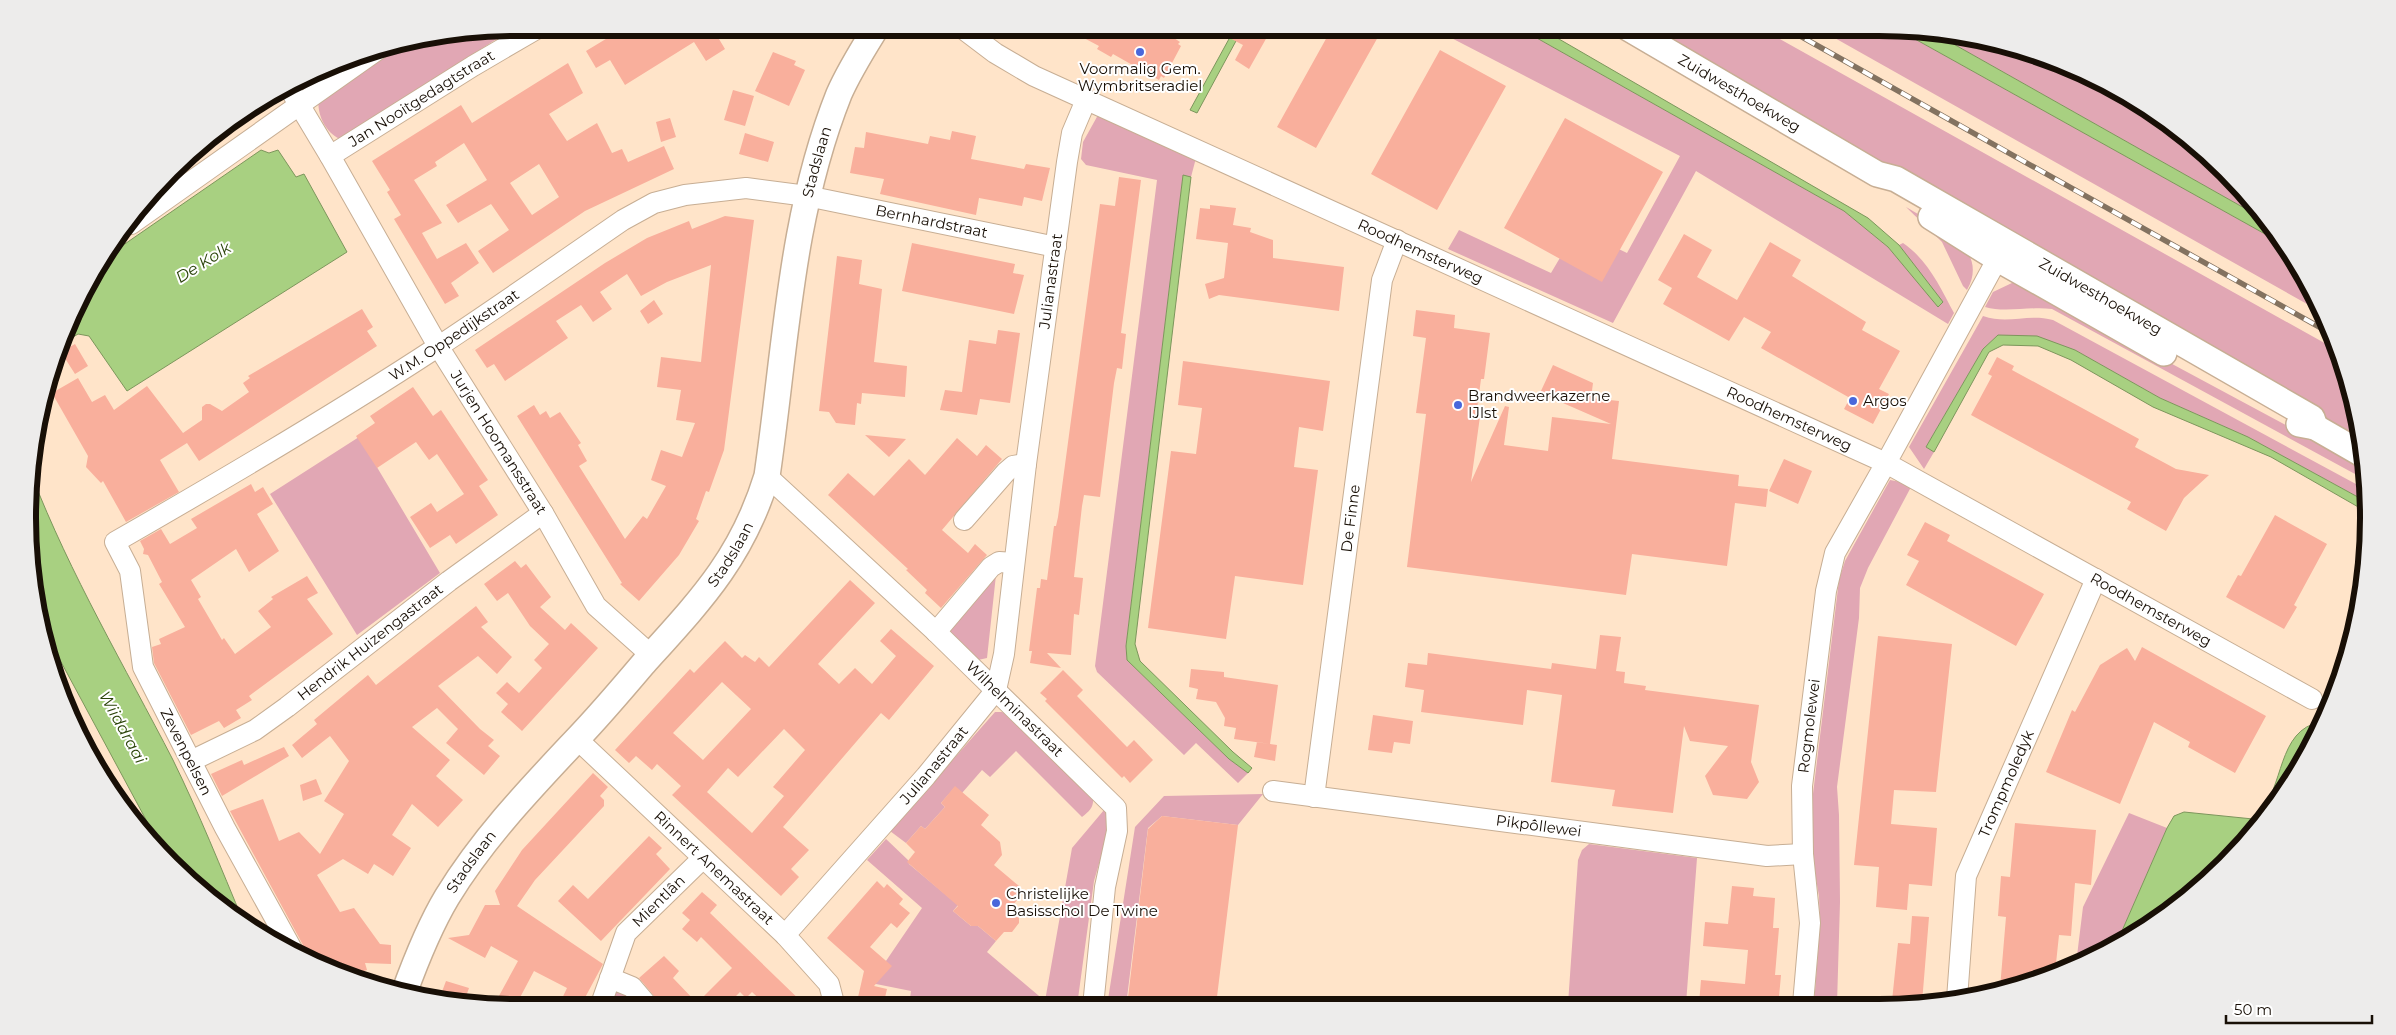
<svg xmlns="http://www.w3.org/2000/svg" width="2396" height="1035" font-family="Montserrat,sans-serif">
  <style>
    .green { fill: #e1a7b4 }
    .water { fill: #a8d081; stroke: #7d965c }
    .building { fill: #f9af9c; fill-rule: evenodd }
    .lines { fill: none; stroke-linecap: round; stroke-linejoin: round }
    .minor-casing { stroke: #c7ae94; stroke-width: 22 }
    .tertiary-casing { stroke: #c7ae94; stroke-width: 28 }
    .minor { stroke: #fff; stroke-width: 20 }
    .tertiary { stroke: #fff; stroke-width: 25 }
    .rail-casing { stroke: #837260; stroke-width: 5.5 }
    .rail { stroke: #fff; stroke-width: 4; stroke-dasharray: 11; stroke-linecap: butt }
    .poi-dot { fill: #4967db; stroke: #fff; stroke-width: 2 }
    .labels { text-anchor: middle; stroke-width: 4; stroke-linejoin: round; paint-order: stroke }
    .poi-label { font-size: 15px; fill: #180f06; stroke: #fff; text-anchor: start }
    .street-label { font-size: 15px; fill: #180f06; stroke: #fff }
    .water-label { font-size: 16px; font-style: italic; fill: #2a4309; stroke: #fff }
    .rim { fill: none; stroke: #180f06; stroke-width: 6 }
  </style>
  <rect width="100%" height="100%" fill="#ffe4c9"/>
  <!-- green -->
  <path class="green" d="M514,28L340,139C324,132 316,112 319,96L392,45L422,37Z
    M1432,28H1519L1844,211L1888,247L1938,306L1942,302L1899,245L1903,243C1928,260 1940,287 1954,313L1948,324L1696,171L1613,323L1448,249L1459,230L1551,273L1577,229L1627,253L1680,156Z
    M1647,28H1760L2337,350L2352,391L2360,438Z
    M1817,28L1897,29L2283,244L2318,301L2323,313Z
    M1934,33L1974,37L2036,54L2124,93L2202,149L2269,222Z
    M1098,115L1196,158L1191,177L1183,176L1126,646L1127,660L1229,759L1248,773L1238,783L1196,743L1184,755L1097,672L1095,666L1157,180L1086,165L1081,159L1083,142Z
    M1906,207C1935,225 1991,247 1967,290L1963,286L1942,242Z
    M2014,282L2040,287L2174,365L2364,467L2366,480L2052,309C2031,306 2005,313 1985,307L1993,292Z
    M1983,316C2009,325 2027,313 2053,320L2367,490V502L2248,437L2160,398L2075,350L1998,335L1983,349L1926,447L1934,452L1924,469L1909,447Z
    M359,437L440,573L357,635L270,494Z
    M1890,480L1901,482L1911,487L1868,568L1860,588L1859,618L1837,787L1839,815L1840,902L1837,1004H1814L1820,927L1819,896L1808,835L1839,580L1845,561Z
    M996,575L987,658L978,660L943,627Z
    M995,712H1002L1010,716L1093,797C1094,807 1090,811 1082,817L1016,751L990,777L982,770L962,793L955,787L941,803L945,807L925,829L921,826L906,843L890,831Z
    M1263,794L1238,825L1162,816L1148,828L1126,1006H1107L1135,827L1164,796Z
    M1104,810L1112,819L1094,881L1077,1006H909L911,991L871,983L922,908L867,860L886,839L908,860L909,864L958,905L953,911L971,926H978L996,941L987,952L1045,1001L1072,848Z
    M2129,813L2167,828L2118,940L2076,964L2083,907Z
    M1589,844L1697,858L1686,1004H1568L1578,860L1582,850Z
    M616,990L625,995L636,1007H609Z"/>
  <!-- water -->
  <path class="water" d="M1235,28H1243L1197,113L1190,110Z
    M1519,28H1540L1868,218L1899,245L1943,302L1938,307L1888,247L1844,211Z
    M1897,29L1934,33L2269,222L2283,244Z
    M261,150L269,153L278,150L296,177L304,174L347,252L127,391L89,336L78,334L60,345C69,315 85,284 103,259Z
    M1183,175L1191,177L1135,644L1140,661L1233,752L1252,768L1248,773L1229,759L1127,660L1126,646Z
    M1998,335L2037,336L2075,350L2160,398L2248,437L2367,502V512L2271,457L2153,407L2071,360L2038,346L2003,345L1989,352L1934,452L1926,447L1983,349Z
    M32,476C70,574 125,667 173,760C199,813 221,868 244,923L219,906L165,855L39,621L28,517Z
    M2313,724L2318,725L2286,790L2177,906L2118,940L2167,828L2174,816L2184,812L2253,819C2284,797 2275,738 2313,724Z"/>
  <!-- building -->
  <path class="building" d="M624,28H716L713,29L725,49L706,61L694,42L625,85L610,60L596,68L586,51Z
    M1065,28H1180L1174,38L1180,42L1178,44L1181,46L1164,78L1161,76L1159,80L1113,54L1111,57L1097,49L1099,46Z
    M1210,28H1250L1267,37L1249,69L1235,60L1243,45Z
    M1332,28H1383L1316,148L1277,127Z
    M1440,50L1506,86L1437,210L1371,174Z
    M773,52L796,61L794,65L805,70L789,106L755,91Z
    M568,63L583,93L549,114L567,141L597,123L612,153L622,149L628,162L664,146L674,169L585,211L493,273L478,251L509,230L491,204L458,223L446,205L487,180L464,143L435,162L437,166L414,180L442,223L422,233L437,259L466,243L479,263L451,283L459,296L445,304L394,219L401,215L387,192L390,190L372,161L461,105L472,123ZM539,164L559,197L532,215L510,183Z
    M733,90L754,96L745,126L724,120Z
    M670,118L676,137L661,142L656,122Z
    M1565,118L1663,172L1602,282L1504,228Z
    M952,131L976,136L971,159L1024,169L1026,164L1050,168L1042,201L1024,197L1022,206L979,198L976,215L880,194L884,179L850,173L855,147L864,148L866,132L928,144L930,136L950,140Z
    M745,133L774,142L768,162L739,154Z
    M1119,177L1141,180L1121,333L1126,334L1122,369L1117,368L1114,383L1100,497L1084,495L1082,506L1074,577L1083,578L1079,615L1074,614L1071,655L1047,653L1061,668L1030,663L1032,651H1029L1037,588H1040L1041,579L1047,580L1054,526H1056L1058,517L1100,204L1115,206Z
    M1210,205L1236,208L1233,225L1251,228L1250,232L1273,240V258L1344,267L1339,311L1219,295L1209,299L1205,284L1224,278L1228,243L1196,239L1200,208L1210,209Z
    M725,216L754,220L724,450L709,492L706,491L696,519L699,521L679,555L639,601L620,584L622,583L517,416L534,405L540,415L546,411L550,418L560,412L581,443L578,445L587,461L579,466L625,539L643,516L647,519L666,486L651,480L661,450L682,457L695,423L676,420L681,390L657,387L661,357L701,362L711,265L667,282L641,296L627,274L600,292L612,309L593,322L581,305L556,321L568,338L505,381L494,364L487,368L475,350L605,263L647,238L689,221L692,229Z
    M1684,234L1712,250L1697,277L1737,300L1770,242L1801,260L1792,276L1866,322L1862,330L1900,351L1879,389L1889,394L1873,424L1844,409L1850,398L1761,348L1771,332L1744,317L1729,341L1663,304L1672,288L1658,280Z
    M912,243L1015,264L1013,273L1024,275L1014,314L902,291Z
    M837,256L862,260L859,284L882,289L874,362L907,366L905,397L862,393L861,404L857,403L855,425L836,423L829,412L819,411Z
    M654,300L663,314L648,324L640,311Z
    M362,309L373,327L367,331L377,346L199,461L187,443L160,460L179,492L126,522L103,481L101,483L86,467L88,456L52,393L78,378L92,402L105,395L114,410L147,386L183,433L202,420V407L206,404H210L222,411L249,392L243,383L250,378L248,376Z
    M1416,310L1455,315L1454,328L1490,333L1484,379H1481L1477,409H1481L1471,482L1505,406L1509,407L1504,445L1548,451L1552,417L1611,424L1540,393L1553,365L1593,383L1591,398L1619,401L1612,459L1739,475L1738,486L1768,489L1766,507L1735,503L1727,566L1632,554L1626,595L1407,567L1426,414L1416,413L1426,338L1413,336Z
    M998,330L1020,333L1010,403L980,399L977,415L940,410L945,390L962,392L969,340L996,344Z
    M75,344L88,366L75,374L61,352Z
    M1997,357L2014,366L2012,370L2139,439L2135,447L2176,469L2209,475L2184,498L2166,531L2127,509L2131,502L1971,415L1992,376L1988,374Z
    M1183,361L1330,381L1323,431L1299,427L1294,467L1318,470L1303,585L1235,576L1226,639L1148,628L1171,451L1196,454L1202,408L1178,405Z
    M413,387L433,416L441,410L488,480L479,486L498,515L456,544L450,535L430,548L410,517L431,503L437,512L464,494L437,454L429,460L416,442L377,468L356,436L375,423L370,416Z
    M865,435L906,439L889,457Z
    M957,438L977,456L986,445L1002,459L942,530L968,553L975,544L987,555L941,608L925,593L927,590L906,570L908,569L828,495L848,473L874,496L909,459L925,475Z
    M1784,459L1812,471L1798,504L1769,491Z
    M251,484L255,492L263,487L273,504L257,514L279,551L249,572L236,549L191,580L201,597L198,599L222,640L224,638L235,654L271,627L258,611L273,599L271,597L307,576L318,593L307,599L333,634L249,696L252,700L236,710L241,718L224,728L219,721L191,735L154,663L152,647L161,644L159,639L185,627L159,584L162,582L148,555L143,554L144,549L140,541L161,529L170,544L197,528L191,519Z
    M2275,515L2327,544L2294,605L2297,607L2284,629L2226,597L2238,575L2241,576Z
    M1925,522L1950,535L1947,541L2044,594L2016,646L1906,585L1919,561L1907,555Z
    M515,561L521,568L526,564L551,597L540,607L565,630L571,623L598,648L522,731L501,712L508,704L496,693L507,682L519,693L542,668L534,660L549,644L530,626L508,593L497,601L484,584Z
    M850,580L875,603L818,664L839,684L855,668L872,684L896,656L880,641L891,629L934,666L889,720L881,713L783,827L809,850L791,869L799,877L781,896L672,795L681,786L657,764L652,770L636,756L629,763L615,750L690,669L694,673L725,641L742,658L745,655L755,662L759,657L769,667ZM722,682L751,709L703,760L673,733ZM784,729L805,750L773,787L784,796L752,833L707,792L728,768L738,777Z
    M476,606L488,622L481,627L512,657L497,674L478,656L438,686L480,729L494,740L488,746L500,756L484,775L446,743L458,729L437,708L412,727L450,760L436,776L463,800L438,827L412,804L392,835L411,848L393,876L374,864L368,874L343,859L317,875L340,912L354,908L380,944L391,945V964L365,963L367,970L349,976L306,957L303,945L230,811L263,799L279,841L299,832L320,854L344,814L324,801L349,761L330,736L302,758L292,745L317,724L314,720L368,675L376,685Z
    M1600,635L1621,637L1616,671L1625,672L1624,683L1646,686L1645,690L1759,705L1751,762L1759,782L1747,799L1713,795L1705,776L1728,746L1690,741L1684,726L1673,813L1612,806L1615,790L1551,782L1562,695L1527,690L1523,725L1421,712L1424,690L1405,687L1408,663L1427,665L1428,653L1551,669L1552,663L1596,669Z
    M1878,636L1952,644L1936,792L1894,790L1891,824L1937,828L1932,886L1909,884L1907,910L1876,907L1879,867L1854,865Z
    M2142,647L2266,716L2235,773L2188,747L2190,742L2154,722L2120,804L2046,772L2072,710L2075,712L2100,665L2127,648L2135,661Z
    M1191,669L1224,672V677L1278,685L1270,744L1234,739L1236,728L1224,726L1225,718L1216,702L1196,699L1198,689L1189,687Z
    M1063,670L1083,690L1077,696L1127,747L1134,740L1153,760L1130,783L1124,776L1122,778L1045,701L1047,699L1040,693Z
    M1373,715L1413,721L1410,744L1394,742L1392,753L1368,750Z
    M1257,742L1277,745L1275,761L1254,757Z
    M284,747L289,756L222,796L211,774L242,760L244,765Z
    M593,773L608,787L600,796L604,800V806L535,880L517,906L603,964L580,1007H558L567,988L534,971L515,1007L494,1005L518,961L491,946L485,958L448,938L469,935L485,905H500L495,891L522,850Z
    M316,779L322,794L303,801L300,785Z
    M955,786L989,815L981,825L1000,842L1002,855L994,865L1019,886L1020,897L1010,908L1019,915V923L1012,932H1004L996,941L978,926H971L953,911L958,906L907,862L915,852L906,843L921,826L925,829L945,807L941,803Z
    M1162,816L1238,825L1216,1005L1127,1006L1148,829Z
    M2015,823L2096,830L2091,885L2075,883L2071,936L2059,935L2055,973L2000,988L2006,917L1998,916L2001,876L2010,877Z
    M649,836L662,848L656,854L670,869L601,941L558,901L573,885L588,899Z
    M877,881L884,888L887,884L903,899L899,904L910,913L897,928L891,923L870,947L892,966L874,986L887,989L883,1006H856L864,971L827,938Z
    M1732,886L1754,888L1753,896L1775,898L1773,928H1779L1775,975H1781L1779,997H1773L1772,1004H1699L1701,980L1745,984L1748,950L1703,946L1705,922L1728,924Z
    M702,892L717,905L710,913L807,1007H768L752,992L746,998L740,992L725,1007H664L659,1002L639,978L664,956L679,971L673,978L697,1003L732,968L701,937L697,942L682,929L690,920L682,913Z
    M1912,916L1929,917L1922,1003H1895L1892,1001L1898,943L1910,944Z
    M446,981L469,988L464,1002L440,997Z"/>
  <g class="lines">
    <!-- minor casing -->
    <g class="minor-casing">
      <g id="minor">
        <path id="s1" d="M962,28L995,53L1034,76L1886,463L1835,553L1826,591L1802,786L1803,854L1810,923L1803,1004"/>
        <path id="s2" d="M288,86L330,156L438,346L543,513L596,606L651,655"/>
        <path id="s3" d="M330,156L473,66L538,28"/>
        <path d="M131,224L380,48"/>
        <path id="s4" d="M2005,245L1886,463L2312,699"/>
        <path id="s5" d="M767,476L936,632L1116,808L1117,831L1105,887L1093,1006"/>
        <path d="M964,520L1006,472L1013,466L1026,464"/>
        <path d="M936,632L991,567L999,562L1014,563"/>
        <path id="s6" d="M577,739L785,935L829,984L835,1007"/>
        <path id="s7" d="M191,761L255,730L287,707L449,581L543,513"/>
        <path id="s8" d="M1273,791L1767,856L1803,854"/>
        <path id="s9" d="M1314,797L1382,280L1397,240"/>
        <path id="s10" d="M785,935L926,776L996,690L1004,654L1026,464L1067,162L1072,133L1086,100"/>
        <path id="s11" d="M293,951L225,828L143,667L130,571L115,542C225,479 334,415 439,346C501,305 562,262 623,220L654,203L685,195L746,188L807,196L1056,247"/>
        <path d="M610,978L632,987L649,1007"/>
        <path id="s12" d="M1957,999L1966,876L2096,579"/>
        <path id="s13" d="M600,1007L626,933L703,858"/>
      </g>
    </g>
    <!-- tertiary casing -->
    <g class="tertiary-casing">
      <g id="tertiary">
        <path id="s14" d="M1628,28L1877,174L1896,179L2312,418L2315,427"/>
        <path d="M1931,217L1998,259L2164,353"/>
        <path d="M2299,424L2315,427L2362,454"/>
        <path id="s15" d="M404,993C416,960 429,927 447,897C483,838 530,789 576,740C600,715 622,689 644,663C700,601 742,558 767,476C786,346 790,217 839,94C849,71 863,49 876,28"/>
      </g>
    </g>
    <!-- minor -->
    <use href="#minor" class="minor"/>
    <!-- tertiary -->
    <use href="#tertiary" class="tertiary"/>
    <!-- rail casing -->
    <g class="rail-casing">
      <path id="rail" d="M1786,28L2330,333"/>
    </g>
    <!-- rail -->
    <use href="#rail" class="rail"/>
  </g>
  <!-- markers -->
  <g class="poi-dot">
    <circle cx="1140" cy="52" r="5"/>
    <circle cx="1853" cy="401" r="5"/>
    <circle cx="1458" cy="405" r="5"/>
    <circle cx="996" cy="903" r="5"/>
  </g>
  <g class="labels">
    <!-- poi labels -->
    <g class="poi-label">
      <text x="1140" y="74" text-anchor="middle">Voormalig Gem.<tspan x="1140" dy="17">Wymbritseradiel</tspan></text>
      <text x="1468" y="401">Brandweerkazerne<tspan x="1468" dy="17">IJlst</tspan></text>
      <text x="1863" y="406">Argos</text>
      <text x="1006" y="899">Christelijke<tspan x="1006" dy="17">Basisschol De Twine</tspan></text>
    </g>
    <!-- street labels -->
    <g class="street-label">
      <text dy="5" stroke="none"><textPath href="#s14" startOffset="129">Zuidwesthoekweg</textPath></text>
      <text dy="5" stroke="none"><textPath href="#s3" startOffset="108">Jan Nooitgedagtstraat</textPath></text>
      <text dy="5" stroke="none"><textPath href="#s15" startOffset="956">Stadslaan</textPath></text>
      <text dy="5" stroke="none"><textPath href="#s11" startOffset="1370">Bernhardstraat</textPath></text>
      <text dy="5" stroke="none"><textPath href="#s1" startOffset="511">Roodhemsterweg</textPath></text>
      <text dy="5" stroke="none"><textPath href="#s10" startOffset="736">Julianastraat</textPath></text>
      <text dy="5" stroke="none"><textPath href="#s14" startOffset="544">Zuidwesthoekweg</textPath></text>
      <text dy="5" stroke="none"><textPath href="#s11" startOffset="848">W.M. Oppedijkstraat</textPath></text>
      <text dy="5" stroke="none"><textPath href="#s1" startOffset="916">Roodhemsterweg</textPath></text>
      <text dy="5" stroke="none"><textPath href="#s2" startOffset="414">Jurjen Hoomansstraat</textPath></text>
      <text dy="5" stroke="none"><textPath href="#s9" startOffset="281">De Finne</textPath></text>
      <text dy="5" stroke="none"><textPath href="#s15" startOffset="551">Stadslaan</textPath></text>
      <text dy="5" stroke="none"><textPath href="#s4" startOffset="551">Roodhemsterweg</textPath></text>
      <text dy="5" stroke="none"><textPath href="#s7" startOffset="216">Hendrik Huizengastraat</textPath></text>
      <text dy="5" stroke="none"><textPath href="#s5" startOffset="340">Wilhelminastraat</textPath></text>
      <text transform="translate(1809 726) rotate(-83)" y="5">Rogmolewei</text>
      <text transform="translate(186 752) rotate(63)" y="5">Zevenpelsen</text>
      <text dy="5" stroke="none"><textPath href="#s10" startOffset="226">Julianastraat</textPath></text>
      <text dy="5" stroke="none"><textPath href="#s12" startOffset="224">Trompmoledyk</textPath></text>
      <text dy="5" stroke="none"><textPath href="#s8" startOffset="268">Pikpôllewei</textPath></text>
      <text dy="5" stroke="none"><textPath href="#s15" startOffset="148">Stadslaan</textPath></text>
      <text dy="5" stroke="none"><textPath href="#s6" startOffset="188">Rinnert Anemastraat</textPath></text>
      <text dy="5" stroke="none"><textPath href="#s13" startOffset="124">Mientlân</textPath></text>
    </g>
    <!-- water labels -->
    <g class="water-label">
      <text transform="translate(203 262) rotate(-32)" y="6">De Kolk</text>
      <text transform="translate(123 727) rotate(61)" y="6">Wiiddraai</text>
    </g>
  </g>
  <!-- crop -->
  <path d="M0 0H2396V1035H0ZM517 36H1879A481 481 0 0 1 2360 517V518A481 481 0 0 1 1879 999H517A481 481 0 0 1 36 518V517A481 481 0 0 1 517 36Z" fill="#edeceb" fill-rule="evenodd"/>
  <path class="rim" d="M517 36H1879A481 481 0 0 1 2360 517V518A481 481 0 0 1 1879 999H517A481 481 0 0 1 36 518V517A481 481 0 0 1 517 36Z"/>
  <!-- scale -->
  <path d="M2226 1015v8h146v-8" fill="none" stroke="#180f06" stroke-width="2.5"/>
  <text x="2234" y="1015" font-size="15" fill="#180f06" stroke="#ffffff" stroke-width="4" paint-order="stroke">50 m</text>
</svg>
